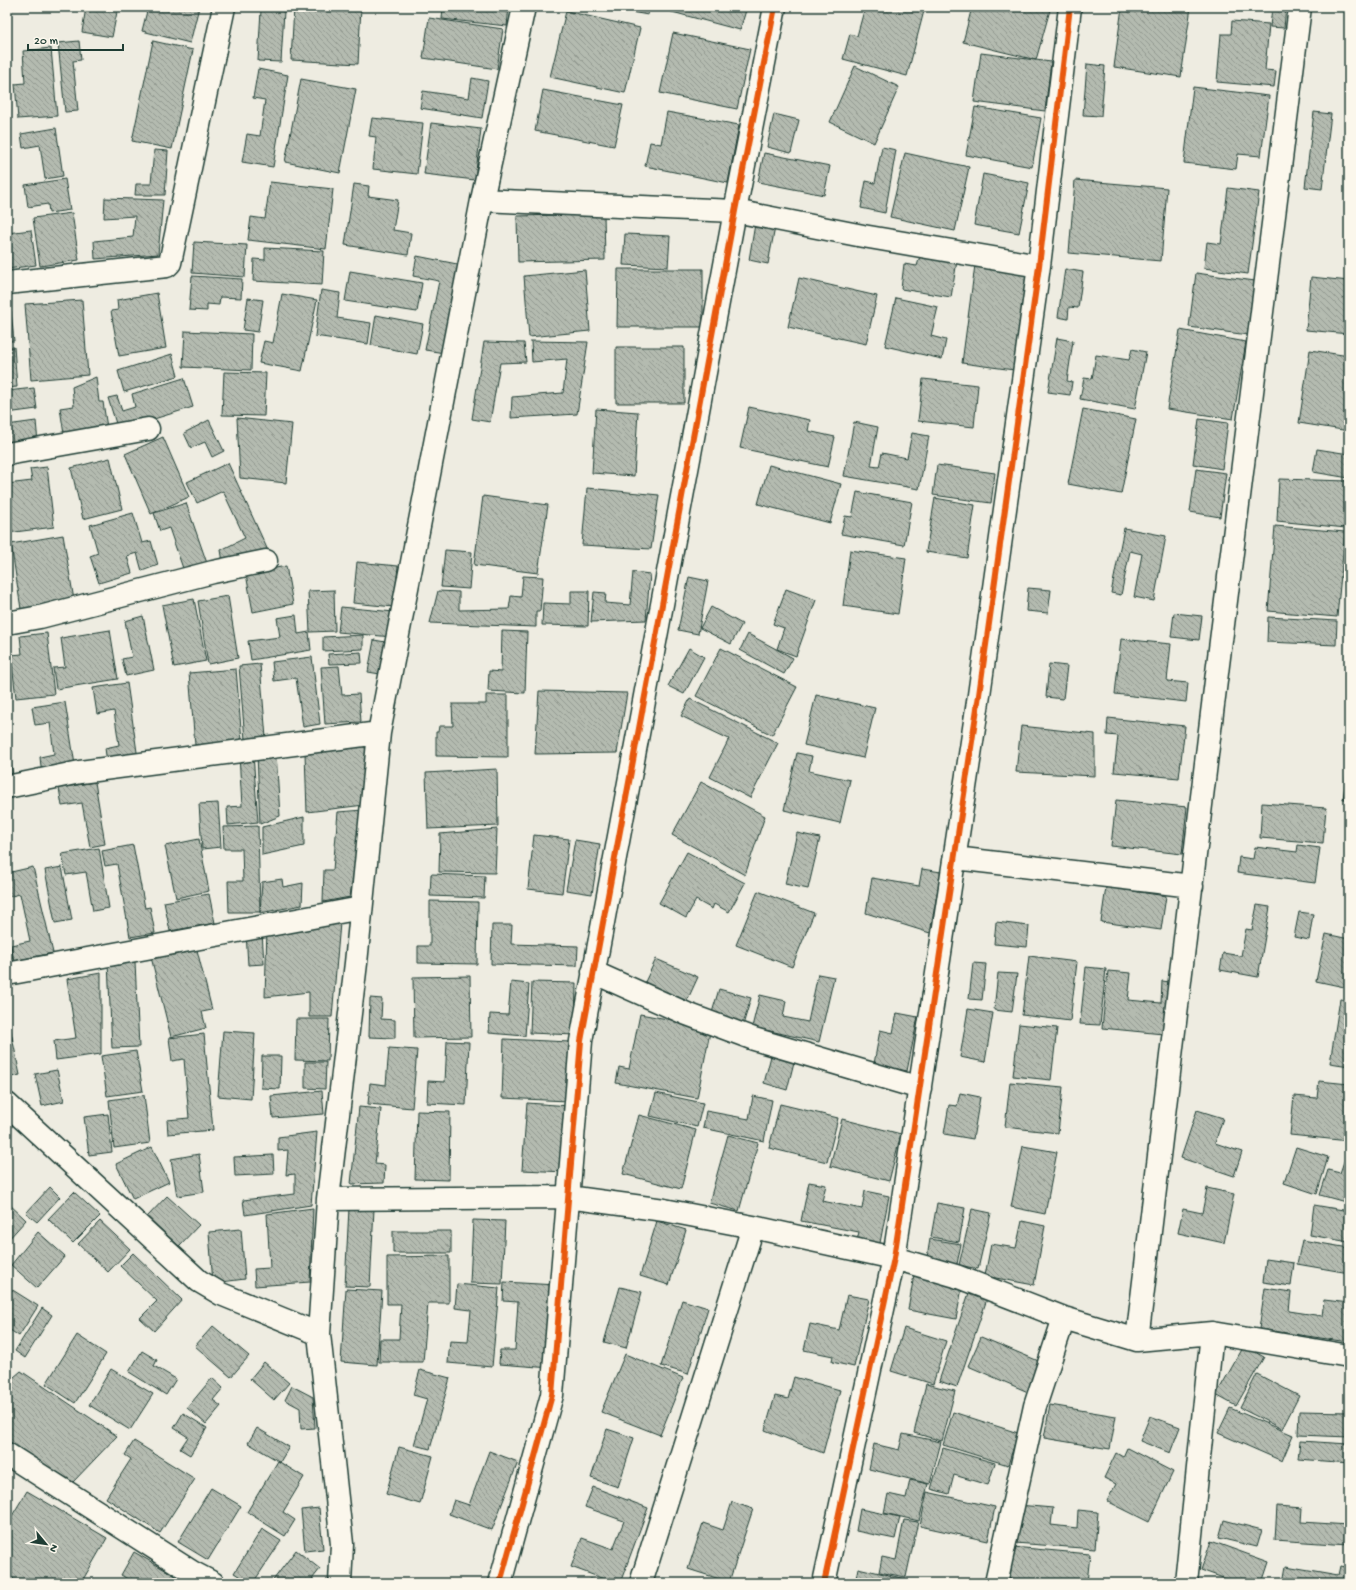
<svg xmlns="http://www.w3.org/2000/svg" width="1356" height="1590" font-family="'Gochi Hand',sans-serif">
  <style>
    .building { fill: url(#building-back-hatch); stroke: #1f3d34 }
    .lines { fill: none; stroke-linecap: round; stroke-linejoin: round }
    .minor-casing { stroke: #1f3d34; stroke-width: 25 }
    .minor { stroke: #fbf7ec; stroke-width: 22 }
    .cycleway-casing { stroke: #fbf7ec; stroke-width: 8 }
    .cycleway { stroke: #e8590c; stroke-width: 6 }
  </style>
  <defs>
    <pattern id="building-back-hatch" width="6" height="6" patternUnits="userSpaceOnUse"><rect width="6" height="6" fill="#b4bbb0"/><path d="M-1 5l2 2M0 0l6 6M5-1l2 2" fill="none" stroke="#929990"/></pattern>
  </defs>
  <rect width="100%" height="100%" fill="#eeece1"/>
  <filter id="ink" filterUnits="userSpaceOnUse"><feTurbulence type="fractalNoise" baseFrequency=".025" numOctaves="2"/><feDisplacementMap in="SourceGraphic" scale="8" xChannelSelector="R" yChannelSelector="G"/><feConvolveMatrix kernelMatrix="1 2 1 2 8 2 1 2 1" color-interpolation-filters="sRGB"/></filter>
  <g filter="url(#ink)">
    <!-- building -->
    <path class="building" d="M86,7H118L112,37L82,32Z
      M148,7H199L190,43L142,31Z
      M294,7H361L358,64L291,60Z
      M443,7H509L507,26L442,19Z
      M603,7H649L648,15Z
      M658,7H747L740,30L657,8Z
      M865,7H925L907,76L843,59L850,34L857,36Z
      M972,7H1038L1050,10L1036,60L963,42Z
      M1122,7H1191L1181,77L1114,67Z
      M1272,7H1286L1284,28L1270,27Z
      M261,10L284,11L281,62L258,61Z
      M566,11L640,28L625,93L550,77Z
      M429,18L503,29L497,69L423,58Z
      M1232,21L1269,24L1265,70L1276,71L1274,87L1217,82L1221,34H1231Z
      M673,33L750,49L737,109L660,93Z
      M79,41L81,60L73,61L78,111L65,112L58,43Z
      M153,41L193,50L172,149L132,141Z
      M51,48L57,116L18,119L15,84L25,83L23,51Z
      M981,53L1051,62L1045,111L974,102Z
      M1087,64L1105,66L1101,116L1083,115Z
      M855,66L899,87L874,143L830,122Z
      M258,69L288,75L273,167L242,162L247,134L260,136L265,100L253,98Z
      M472,78L488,81L482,118L420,108L423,91L469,98Z
      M301,79L356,89L340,173L285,162Z
      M1193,87L1269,96L1261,156L1238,154L1236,169L1184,163Z
      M543,90L623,105L614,146L535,131Z
      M975,107L1041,118L1032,167L966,155Z
      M667,112L739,125L728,183L645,166L650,142L661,144Z
      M1314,112L1331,114L1322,189L1305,187Z
      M774,114L799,120L791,153L767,147Z
      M372,118L423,123L417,174L373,169L376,137L369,136Z
      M431,123L481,129L475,180L424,174Z
      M56,128L63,176L45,179L40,145L23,148L21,134Z
      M882,147L896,150L885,213L861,208L866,181L875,183Z
      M154,150L168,151L165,195H135L136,184H151Z
      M764,153L830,166L824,195L758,182Z
      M905,153L969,167L955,231L890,217Z
      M983,174L1029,183L1019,233L974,225Z
      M65,179L70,210L49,213L48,204L28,207L25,185Z
      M1075,180L1167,188L1161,261L1069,253Z
      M270,182L333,189L326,249L248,240L251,217L265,219Z
      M354,184L369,186L368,196L398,200L393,230L411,233L408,255L345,245Z
      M1228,188L1259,192L1248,274L1204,268L1207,242L1221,244Z
      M105,198L163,200L158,254L95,259L94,241L133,237L135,216L104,218Z
      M72,213L79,260L40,266L33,218Z
      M604,214L605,260L518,262L517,216Z
      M756,218L776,222L768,264L749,260Z
      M31,230L36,265L7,269V233Z
      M625,234L670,236L668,267L623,265Z
      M194,242L247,245L245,277L192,273Z
      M265,248L324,251L322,285L253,281L254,259L265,260Z
      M1349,249V278H1346Z
      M417,256L462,265L445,353L425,350L439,281L413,276Z
      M920,256L957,261L951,297L901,289L904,264L917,266Z
      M975,265L1028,272L1014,370L962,363Z
      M618,269H703V327H617Z
      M1065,269L1083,272L1078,308L1069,307L1068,319L1058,317Z
      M585,270L590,331L529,337L524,276Z
      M350,271L422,283L417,312L345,301Z
      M1196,273L1255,281L1248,335L1189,327Z
      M192,276L242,279L241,298L220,297L219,305L207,304V311L189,310Z
      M1311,277L1349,281V334L1306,330Z
      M799,278L877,296L866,344L788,327Z
      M321,290L340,293L337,318L371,323L368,344L315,336Z
      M157,293L166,348L119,356L111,311L118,310L117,300Z
      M282,294L317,300L302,371L259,363L264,341L273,343Z
      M248,298L263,300L258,332L243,330Z
      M896,298L938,307L931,336L946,340L942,359L885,346Z
      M82,300L88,375L31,380L25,304Z
      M7,311H11L14,341H7Z
      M376,315L423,324L417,354L371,345Z
      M1180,330L1246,342L1233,419L1167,409Z
      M185,331L252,334L251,370L183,367Z
      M1057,338L1073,341L1067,381L1072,382L1070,395L1048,392Z
      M531,341L588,342L577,414L511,418L512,397L563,393L567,359L532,362Z
      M484,342L524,343L526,362L500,363L490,422L472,419Z
      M7,347H14L17,387L7,388Z
      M616,347H684V403H616Z
      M1132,349L1146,352L1135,409L1080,399L1084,378L1092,379L1096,355L1129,360Z
      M1310,350L1349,356V431L1299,423Z
      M172,354L178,376L124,392L118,371Z
      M224,372L266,373L264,416L222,415Z
      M96,377L99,402H103L108,434L65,441L60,408L74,406L72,387Z
      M184,378L193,407L118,430L108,398L117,396L122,411L135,407L132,394Z
      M923,379L978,385L974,427L918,421Z
      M34,388L37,409L7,413V391Z
      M749,407L810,420L808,431L835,437L828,467L740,448Z
      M596,409L638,412L634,476L592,473Z
      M1083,409L1136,419L1121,494L1068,484Z
      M237,418L292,424L286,483L240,478Z
      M1199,419L1228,423L1222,469L1193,464Z
      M209,420L224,451L212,457L205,442L191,448L184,433Z
      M36,421L38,443L7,447V425Z
      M854,422L878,427L871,466L879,467L882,453L907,458L912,433L929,436L919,489L844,476Z
      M163,437L189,497L151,514L125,454Z
      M1317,449L1349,454V478L1313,472Z
      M110,458L122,509L83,519L71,468Z
      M228,463L270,555L224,568L221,550L245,538L223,491L197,503L187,482Z
      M769,465L841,484L830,523L758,504Z
      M937,465L995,473L991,503L933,495Z
      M47,467L54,527L7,533V484L32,481L30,469Z
      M1196,469L1226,473L1220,517L1190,512Z
      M1279,479L1349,481V508L1346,528L1277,521Z
      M587,488L659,495L651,549L582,545Z
      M857,492L912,502L904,545L841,534L845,516L852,517Z
      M483,496L548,505L538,573L474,565Z
      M935,498L975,505L967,558L926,552Z
      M186,503L209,569L186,577L169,528L160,531L154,513Z
      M133,513L142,543L151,541L158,565L142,571L137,553L127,556L132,573L99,583L90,556L98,553L90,525Z
      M1275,526L1345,532L1337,617L1268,611Z
      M1124,528L1166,536L1154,601L1134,597L1142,554L1130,551L1121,595L1111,593Z
      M63,535L74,600L21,609L11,544Z
      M445,550L472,552L469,589L441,587Z
      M850,550L906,558L898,614L843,606Z
      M357,562L398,566L394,607L353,603Z
      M286,566L293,604L253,612L246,574Z
      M633,572L650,574L646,620L591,622L594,592L606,593L605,603L630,605Z
      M523,576L543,577L540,611H536V627L430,623L438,591L459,592V610L509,609L511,596L521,597Z
      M689,577L708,581L698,634L678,630Z
      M1028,588L1051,590L1048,613L1026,611Z
      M786,589L816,600L796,656L777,649L784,628L773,624Z
      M334,590L335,631L310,632L308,591Z
      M571,591H589L588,626L542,625L543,603L571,604Z
      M228,596L238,658L208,664L198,601Z
      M194,599L206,661L174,667L162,605Z
      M341,607L394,612L392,637L338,632Z
      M711,607L742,624L731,644L700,628Z
      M1174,613L1202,616L1199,640L1171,637Z
      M296,615L298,634L309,632L311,650L251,660L248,641L280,637L277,618Z
      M143,616L154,670L126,676L122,659L132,657L125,621Z
      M1268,617L1337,621L1336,645L1267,642Z
      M110,630L118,679L56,689L53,668L65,667L61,638Z
      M502,631L527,632L525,693L488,691L489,671L501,672Z
      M47,633L54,694L16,698L11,655L22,654L20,636Z
      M748,634L793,658L784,674L740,650Z
      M363,635V649L323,651V637Z
      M1121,639L1171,644L1167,681L1188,683L1186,702L1115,694Z
      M374,640L391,643L386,675L368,672Z
      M689,648L704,657L684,694L668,686Z
      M721,648L797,687L772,735L696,696Z
      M361,652L362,663L329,664L328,654Z
      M312,657L320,724L303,727L296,678L274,681L272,662Z
      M260,664L266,738L245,740L239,666Z
      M1049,664L1067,666L1063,699L1046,697Z
      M339,666L342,695L359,694L361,722L325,724L321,667Z
      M236,669L242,741L195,745L189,673Z
      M127,683L138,759L107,763L105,748L119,745L114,711L97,714L93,688Z
      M539,691L627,693L617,753L535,754Z
      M486,695H508V757L436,756V732H438L439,726H453L452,704H486Z
      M816,695L875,708L863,758L804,745Z
      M690,699L778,743L750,798L710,777L729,739L681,716Z
      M65,702L76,771L42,776L40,757L54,754L50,723L35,725L32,707Z
      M1108,718L1185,726L1179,778L1114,772L1118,736L1107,735Z
      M1021,726L1095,734V776L1016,772Z
      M7,738L14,782L7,783Z
      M370,744L364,805L307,812L305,753Z
      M276,753L280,816L260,824L257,754Z
      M797,753L812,756L809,771L850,780L840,823L784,810Z
      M253,754L258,822L228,825L227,807L242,806L239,755Z
      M1349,758V799H1343Z
      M497,769L498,826L428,829L426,773Z
      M95,782L105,844L90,847L82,803L62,806L59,788Z
      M701,782L765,816L745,875L672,835Z
      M1116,800L1187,807L1182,854L1111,846Z
      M218,803L221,847L202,849L199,804Z
      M1262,803L1326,808L1323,843L1260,838Z
      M363,810L350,897L323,902L324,870H333L338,812Z
      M304,817V846L262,855V827Z
      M258,826L260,912H229L228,881H243L242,849H224L223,827Z
      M497,829L495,873L439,872L440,834Z
      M797,833L820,838L808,889L785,884Z
      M534,835L569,839L562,893L528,889Z
      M199,839L209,891L176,898L165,846Z
      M575,840L600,844L592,894L566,890Z
      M133,845L145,908L150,907L155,933L130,937L117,864L105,866L102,851Z
      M1298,845L1320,848L1315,883L1237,873L1239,857L1253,859L1255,847L1297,852Z
      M99,848L109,908L93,911L86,872L66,875L62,854Z
      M687,852L745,883L729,912L714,904L712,909L696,900L686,918L659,903Z
      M33,867L53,953L14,961L11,945L30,941L20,894L7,897V873Z
      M62,867L72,920L55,923L45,870Z
      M922,869L941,872L930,933L866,913L872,878L919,886Z
      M431,874L485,876L484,898L430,896Z
      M282,879L283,887L303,883L302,905L260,913L262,882Z
      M1106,887L1166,896L1161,930L1101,922Z
      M758,891L814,913L792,967L736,945Z
      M209,894L215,923L170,931L164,902Z
      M430,901L478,902L477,964L418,963V946H430Z
      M1257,905L1270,907L1258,977L1220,970L1223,953L1241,956L1246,929L1252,930Z
      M1299,912L1313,914L1309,940L1294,937Z
      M996,922L1029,926L1027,947L994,944Z
      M340,923L332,1017H309V992L265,997L267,928Z
      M492,925H512L511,944L578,946L577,966L491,964Z
      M262,932L264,964L248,965L246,933Z
      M1326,934L1349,939V988L1316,981Z
      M7,937L14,962L7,964Z
      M196,946L212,1010L202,1012L206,1028L171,1037L151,957Z
      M1029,956L1077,962L1070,1021L1022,1015Z
      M656,959L698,977L686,1003L644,984Z
      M135,962L139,1047L112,1048L108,963Z
      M973,963L986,964L982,1000L969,999Z
      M1086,967L1106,969L1100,1025L1080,1024Z
      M1108,971L1131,973L1128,1000L1161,1003L1162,981L1178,983L1173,1035L1102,1028Z
      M101,973V1054L56,1060L54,1041L76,1038L67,979Z
      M998,973L1017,974L1012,1012L994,1010Z
      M818,974L834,977L819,1042L752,1027L760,995L786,1001L783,1017L808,1022Z
      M470,976L471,1037L414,1038L413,977Z
      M511,982L529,984L525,1036L489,1033L490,1014L508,1015Z
      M532,982L576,983L575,1035L530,1033Z
      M719,989L751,998L743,1025L711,1016Z
      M370,998L382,999L381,1019L395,1020V1038L369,1037Z
      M1340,999L1349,1000V1066L1330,1063Z
      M968,1009L993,1013L985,1062L960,1057Z
      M7,1013L20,1075L7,1078Z
      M897,1013L918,1017L907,1071L874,1064L880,1030L893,1033Z
      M640,1014L711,1027L697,1098L616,1083L619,1067L629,1069Z
      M296,1019H329L328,1061L295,1060Z
      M1019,1024L1057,1028L1051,1080L1013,1076Z
      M223,1031L255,1033L251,1099L218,1096Z
      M204,1034L213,1130L168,1134L167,1120L189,1118L184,1059L172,1061L169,1038Z
      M504,1039L570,1042L568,1101L502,1098Z
      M447,1041L469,1042L466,1105L427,1103L428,1081L445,1082Z
      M389,1048L417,1050L412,1108L368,1104L370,1083L386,1085Z
      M136,1051L143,1091L107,1096L101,1056Z
      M262,1056H281L280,1089L261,1088Z
      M771,1056L794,1062L787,1090L764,1083Z
      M305,1062H326L325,1089L305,1088Z
      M57,1070L64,1101L42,1106L35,1074Z
      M1319,1081L1349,1084V1141L1290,1135L1294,1096L1317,1098Z
      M1010,1082L1063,1087L1058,1133L1005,1127Z
      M322,1091L324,1114L273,1118L271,1096Z
      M656,1093L703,1103L697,1127L650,1116Z
      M960,1093L980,1097L973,1139L944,1134L949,1105L957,1106Z
      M144,1095L150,1143L114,1148L109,1100Z
      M753,1096L772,1100L764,1141L703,1128L706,1111L749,1119Z
      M527,1103L570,1106L566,1172L522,1170Z
      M780,1104L838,1118L827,1162L769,1148Z
      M359,1107L381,1109L375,1164L385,1165L384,1183L351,1184Z
      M1197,1110L1223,1118L1215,1143L1242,1152L1234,1176L1181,1158Z
      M417,1111L450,1112L449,1180L415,1179Z
      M108,1114L112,1152L89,1155L84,1117Z
      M639,1115L696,1130L681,1189L623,1174Z
      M842,1119L901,1134L889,1181L830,1166Z
      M317,1132L311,1205L245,1215L243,1200L295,1194V1174L286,1175L288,1150L278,1151V1137Z
      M728,1135L758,1143L739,1211L709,1203Z
      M1023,1146L1057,1152L1045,1214L1011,1207Z
      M152,1147L169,1182L133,1199L116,1164Z
      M1296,1147L1328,1157L1317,1194L1284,1183Z
      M1347,1153L1349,1154V1203L1320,1195L1328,1170L1340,1173Z
      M199,1154L204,1192L177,1196L171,1159Z
      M273,1155L274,1174L235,1176L234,1157Z
      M809,1182L826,1185L822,1201L862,1209L865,1191L889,1196L879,1248L856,1244L859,1232L801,1221Z
      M50,1187L60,1197L37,1222L26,1213Z
      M1207,1188L1234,1194L1224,1243L1178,1233L1183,1209L1202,1213Z
      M74,1192L100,1216L73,1243L48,1219Z
      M167,1196L199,1225L179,1246L147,1217Z
      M7,1202L26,1220L7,1241Z
      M937,1203L965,1208L959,1242L931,1237Z
      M1314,1205L1349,1211V1242L1310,1235Z
      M313,1208L310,1282L255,1286L254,1269L270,1268L267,1214Z
      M349,1208L374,1209L370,1287L345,1286Z
      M972,1209L991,1213L978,1269L959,1265Z
      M473,1220L505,1221L502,1284L470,1283Z
      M100,1221L130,1249L108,1272L78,1244Z
      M657,1221L686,1230L669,1285L640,1276Z
      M1022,1221L1045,1226L1034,1285L985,1276L991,1244L1016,1248Z
      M241,1229L245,1279L213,1283L209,1232Z
      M393,1231H451V1253H393Z
      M38,1232L65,1256L37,1288L11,1265Z
      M930,1239L961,1244L956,1269L926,1264Z
      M1302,1240L1349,1248V1273L1297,1264Z
      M133,1253L182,1300L154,1331L140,1318L157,1301L120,1266Z
      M449,1256V1303H428L423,1362H379L380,1339H399L401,1304H387V1257Z
      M1266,1259L1294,1263L1291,1286L1263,1282Z
      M914,1275L963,1283L956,1319L908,1310Z
      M504,1282L556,1285L551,1368L499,1364L500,1350H515L518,1302L503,1301Z
      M457,1284L499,1288L492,1367L448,1363L450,1341L468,1342L471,1310L455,1308Z
      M620,1287L642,1292L626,1348L604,1342Z
      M971,1287L989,1293L957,1387L939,1381Z
      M1265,1288L1291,1292L1289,1311L1322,1316L1324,1300L1349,1303L1348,1342L1259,1329Z
      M11,1289L38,1306L19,1336L7,1328V1296Z
      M346,1289L382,1291L377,1365L341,1362Z
      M847,1295L869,1299L854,1367L832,1362L833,1356L804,1350L810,1324L839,1330Z
      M682,1300L708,1308L688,1374L661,1366Z
      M42,1308L52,1315L25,1358L15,1351Z
      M213,1326L249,1356L231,1377L195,1346Z
      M904,1328L946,1341L933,1384L891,1371Z
      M77,1335L106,1354L75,1403L46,1384Z
      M981,1337L1041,1362L1028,1392L968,1366Z
      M1244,1346L1264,1357L1236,1406L1216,1395Z
      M142,1351L157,1360L154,1366L176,1379L166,1395L129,1372Z
      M625,1354L683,1378L660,1435L601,1412Z
      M264,1362L289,1383L274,1400L250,1379Z
      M111,1369L153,1394L130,1430L89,1405Z
      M420,1370L450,1378L430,1449L414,1445L427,1399L413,1395Z
      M21,1371L117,1436L73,1482L7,1442V1383Z
      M1257,1374L1299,1396L1282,1429L1240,1408Z
      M794,1377L840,1390L823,1453L765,1430L775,1396L788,1399Z
      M212,1378L223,1388L213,1400L221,1406L206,1424L187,1408Z
      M926,1384L955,1391L942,1441L914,1433Z
      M292,1386L313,1397L315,1428L301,1429L300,1408L285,1400Z
      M1050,1405L1116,1416L1110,1449L1044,1438Z
      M1230,1408L1293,1435L1282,1461L1218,1433Z
      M1299,1411L1349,1412V1437L1298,1435Z
      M953,1412L1018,1433L1008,1465L943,1445Z
      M183,1413L207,1428L190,1455L180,1449L188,1437L174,1428Z
      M1150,1416L1180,1427L1170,1453L1140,1441Z
      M257,1428L289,1447L280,1462L248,1443Z
      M607,1429L634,1438L618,1487L591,1478Z
      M903,1434L941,1442L930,1484L869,1469L874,1444L899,1450Z
      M134,1441L195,1479L160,1533L106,1498L131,1459L125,1455Z
      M1300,1441L1349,1444V1463L1298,1459Z
      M399,1447L433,1456L420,1504L386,1494Z
      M943,1448L995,1463L988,1485L954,1475L949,1494L931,1489Z
      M1127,1448L1173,1472L1149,1522L1107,1501L1116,1484L1104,1478L1116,1453L1123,1457Z
      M489,1451L518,1462L492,1530L449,1514L454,1500L469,1505Z
      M278,1461L304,1477L283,1512L295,1520L285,1536L247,1512Z
      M910,1480L928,1484L919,1521L884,1513L888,1494L906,1498Z
      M593,1487L648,1508L620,1583H615L571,1567L582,1538L613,1549L624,1521L585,1507Z
      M211,1488L241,1506L208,1560L178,1542Z
      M27,1491L107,1538L81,1583H20L7,1575V1524Z
      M927,1492L995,1507L988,1541L920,1526Z
      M732,1502L753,1509L729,1582L688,1569L703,1523L723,1530Z
      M1018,1505L1053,1508L1051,1525L1077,1528L1078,1510L1098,1512L1095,1549L1015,1543Z
      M1277,1506L1302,1508L1301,1522L1349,1525V1545L1275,1540Z
      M319,1508L323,1549L305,1551L301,1510Z
      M860,1509L900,1517L895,1539L856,1531Z
      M904,1520L918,1522L906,1577L879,1572L882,1557L896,1560Z
      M1224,1520L1262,1530L1257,1547L1219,1538Z
      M262,1529L281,1541L253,1583H250L234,1573Z
      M1211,1541L1269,1562L1262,1583H1237L1201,1570Z
      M1013,1547L1090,1554L1087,1583H1050L1010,1580Z
      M296,1550L320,1569L309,1583H271Z
      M134,1552L181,1579L179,1583H134L121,1575Z
      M1286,1566L1338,1575L1340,1566L1349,1568V1583H1283Z
      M858,1568L906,1579L905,1583H855Z
      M590,1579L602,1583H588Z"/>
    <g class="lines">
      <!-- minor casing -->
      <g class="minor-casing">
        <path id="minor" d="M482,200L735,211L863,236L1039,266
          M7,283L167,266L170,263L224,7
          M7,454L148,429
          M7,623L40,617L213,572L266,561
          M7,787L80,772L379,733
          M955,858L1192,886
          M593,972L687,1014L754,1039L920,1088
          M7,974L361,908
          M7,1104L199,1281L221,1294L319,1334
          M328,1199L568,1197L664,1210L753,1227L894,1258L956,1276L1064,1318L1137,1340L1212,1333L1349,1356
          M1137,1340L1212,713L1300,7
          M7,1454L192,1572L213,1583
          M340,1583L342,1544L319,1334L328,1199L356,963L379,733L482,200L524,7
          M500,1583L552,1395L581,1041L735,211L775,7
          M641,1583L753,1227
          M824,1583L894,1258L979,695L1039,266L1070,7
          M996,1583L1035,1406L1064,1318
          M1186,1583L1212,1333"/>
      </g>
      <!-- minor -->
      <use href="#minor" class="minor"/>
      <!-- cycleway casing -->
      <g class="cycleway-casing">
        <path id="cycleway" d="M500,1583L552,1395L581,1041L735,211L775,7
          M824,1583L894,1258L979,695L1039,266L1070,7"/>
      </g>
      <!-- cycleway -->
      <use href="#cycleway" class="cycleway"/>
    </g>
  </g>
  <!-- margin -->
  <rect width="1356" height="1590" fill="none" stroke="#fbf7ec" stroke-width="24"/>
  <rect x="12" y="12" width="1332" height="1566" fill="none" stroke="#1f3d34" stroke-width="1.5" filter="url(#ink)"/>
  <!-- north arrow -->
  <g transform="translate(46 1544) rotate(119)" stroke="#fbf7ec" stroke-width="3" paint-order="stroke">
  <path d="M0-3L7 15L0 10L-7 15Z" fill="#1f3d34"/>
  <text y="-6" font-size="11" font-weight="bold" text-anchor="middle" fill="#1f3d34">N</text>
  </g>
  <!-- scale -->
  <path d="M28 44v6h95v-6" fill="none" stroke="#1f3d34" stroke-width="2"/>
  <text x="34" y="44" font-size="12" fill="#1f3d34" stroke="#fbf7ec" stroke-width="3" paint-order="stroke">20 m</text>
</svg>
